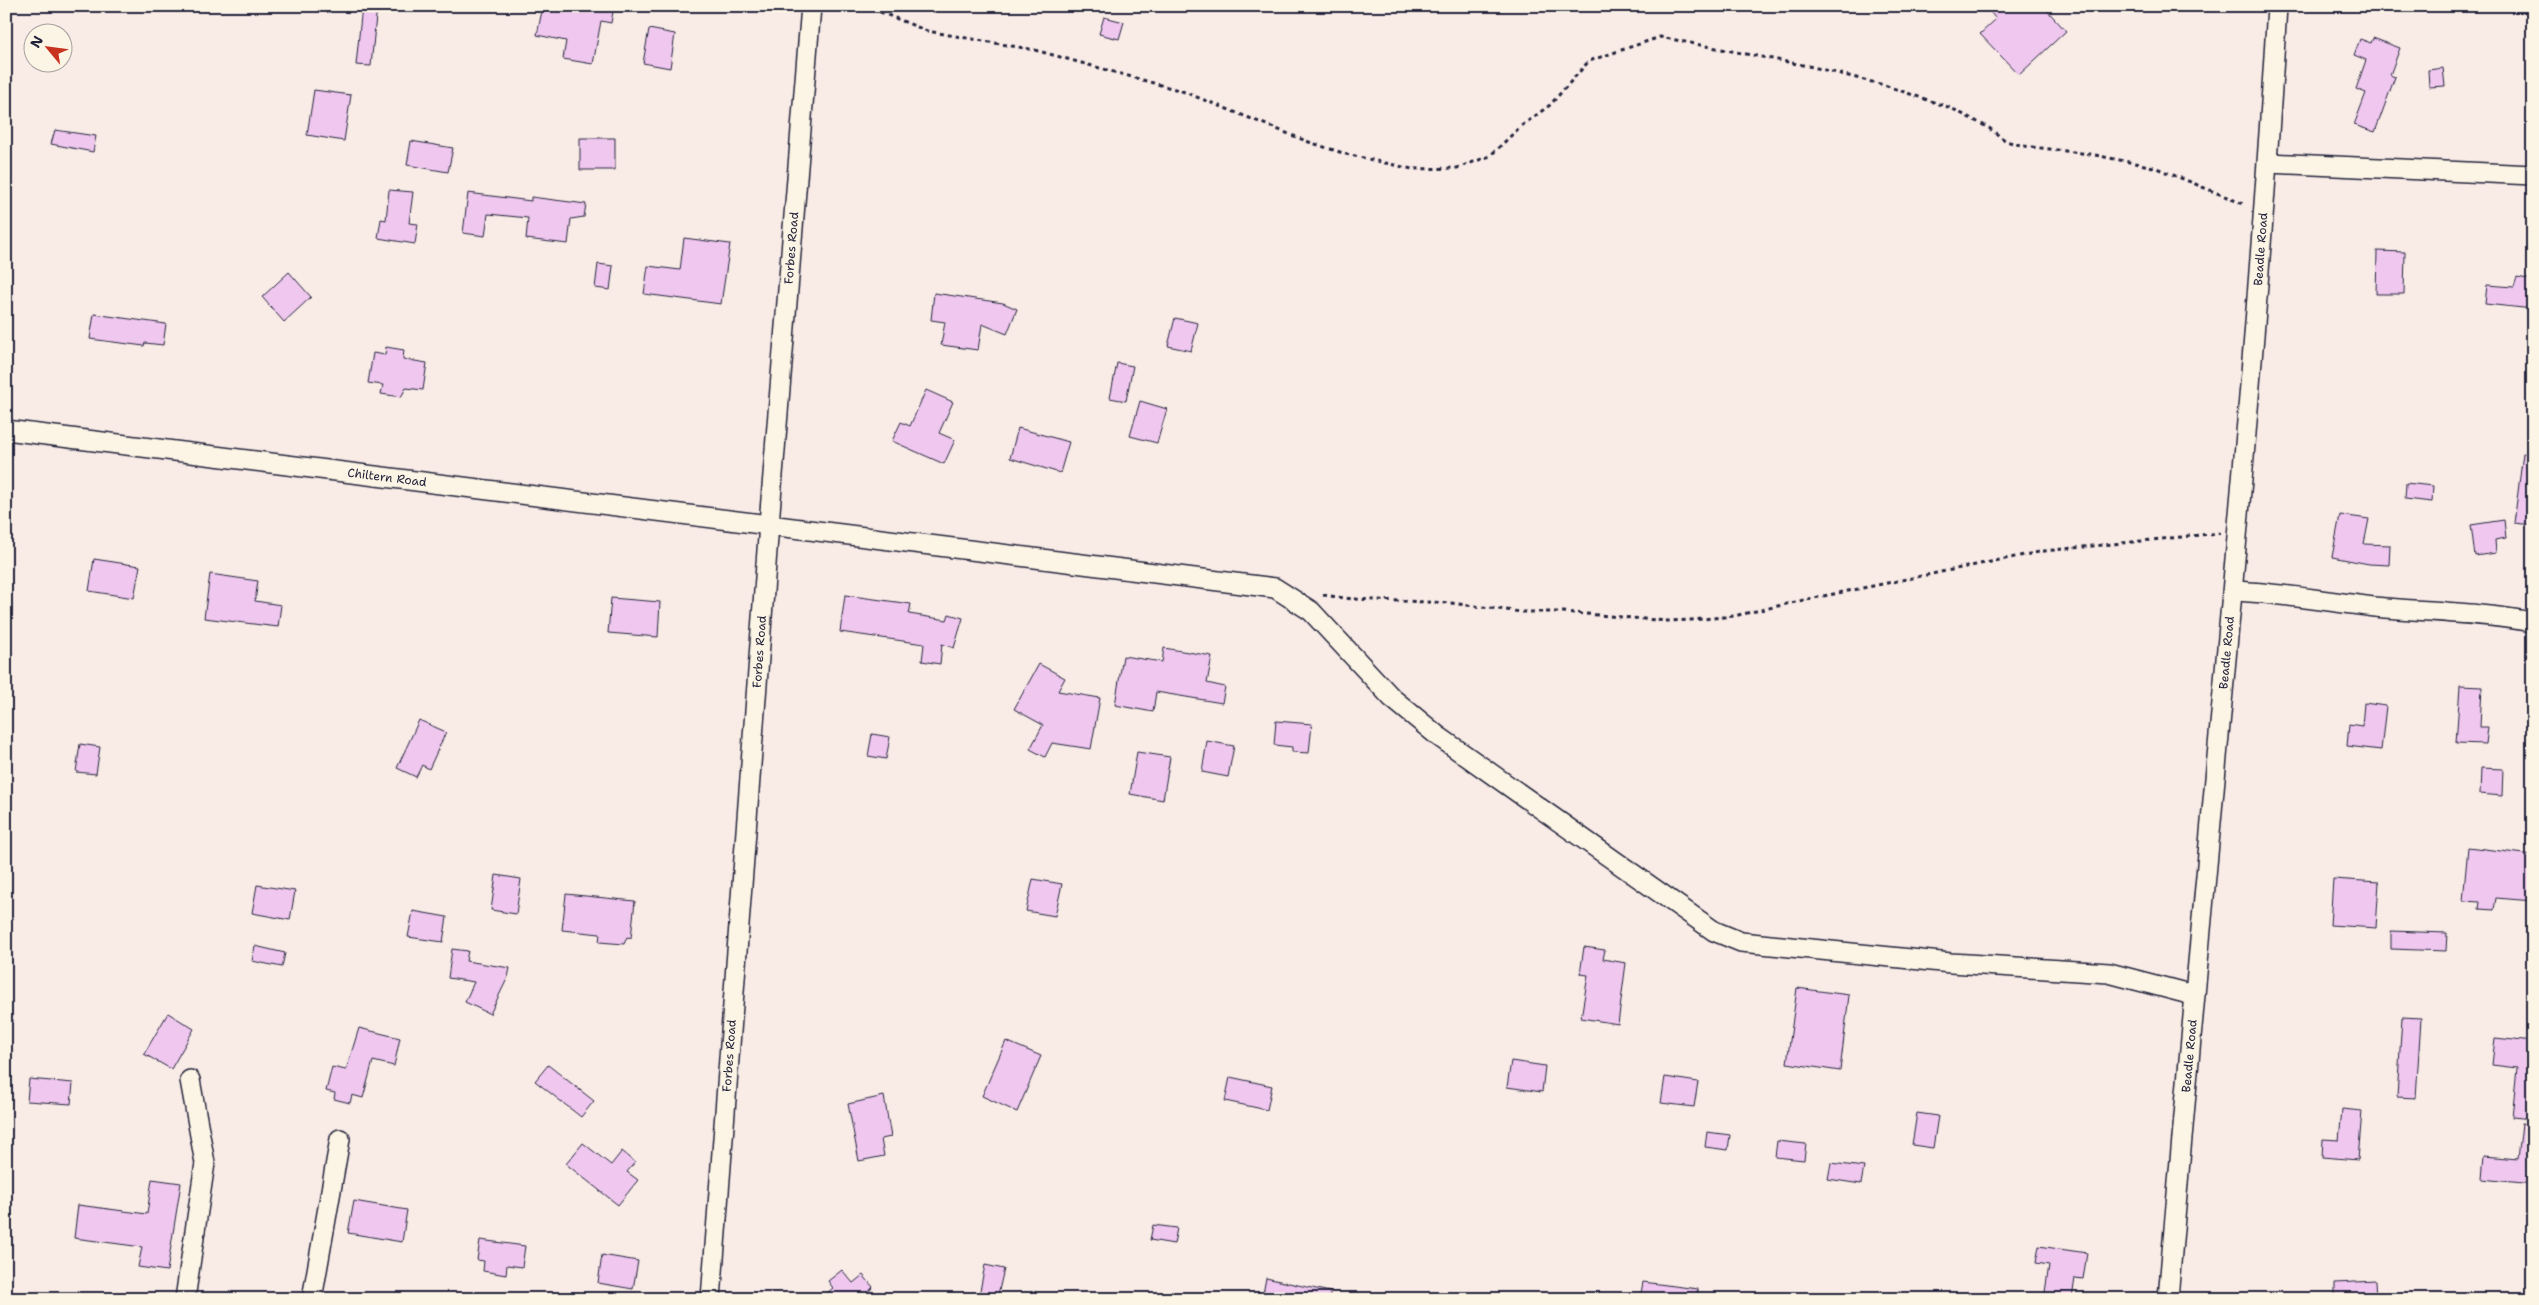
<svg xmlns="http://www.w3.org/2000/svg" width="2539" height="1305" font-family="'Shantell Sans',sans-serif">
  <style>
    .building { fill: #efc7ef; stroke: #22223b }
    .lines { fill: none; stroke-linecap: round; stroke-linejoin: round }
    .minor-casing { stroke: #22223b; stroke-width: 22 }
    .path { stroke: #22223b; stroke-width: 3; stroke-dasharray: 4 4; stroke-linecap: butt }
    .minor { stroke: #fcf5e5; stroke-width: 19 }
    .labels { text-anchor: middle; stroke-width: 4; stroke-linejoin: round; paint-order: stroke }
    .street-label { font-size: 12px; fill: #22223b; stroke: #fcf5e5 }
  </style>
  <rect width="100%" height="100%" fill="#f9ece7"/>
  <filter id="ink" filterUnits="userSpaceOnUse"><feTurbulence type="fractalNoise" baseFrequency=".02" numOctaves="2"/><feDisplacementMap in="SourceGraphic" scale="10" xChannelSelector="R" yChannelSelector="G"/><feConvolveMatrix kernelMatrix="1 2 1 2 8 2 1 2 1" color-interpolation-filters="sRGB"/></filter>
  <g filter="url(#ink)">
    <!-- building -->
    <path class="building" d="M362,6H377L371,66L356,65Z
      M543,6H614L611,23L601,21L593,64L563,59L566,41L537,35Z
      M1985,6H2043L2066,31L2019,75L1980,34L1996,19Z
      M1104,17L1124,22L1119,39L1099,34Z
      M649,29L675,34L670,68L643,63Z
      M2373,38L2400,48L2390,75L2395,77L2375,132L2354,125L2366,93L2356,89L2366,60L2354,55L2360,39L2371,43Z
      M2443,68L2445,86L2429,87L2428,70Z
      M314,90L351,95L344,141L307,135Z
      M55,130L96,136L93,152L51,144Z
      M580,138H615V170H580Z
      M411,141L453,148L448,172L407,165Z
      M389,190L413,192L409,223L418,224L415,244L378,238L381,219L386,220Z
      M468,193L531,201V197L586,204L584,217L571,219L568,244L526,239L528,218L488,214L485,236L463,233Z
      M684,238L730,244L721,304L644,294L648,266L680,270Z
      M2377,251L2405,252L2404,294H2376Z
      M598,264L613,266L610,290L595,288Z
      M289,272L311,297L284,322L262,297Z
      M2517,277L2533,280V309L2485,304L2487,285L2514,287Z
      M934,293L1003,303L1017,309L1007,334L982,324L978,350L941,345L945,322L931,320Z
      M94,314L166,324L163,345L145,343L144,346L90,339Z
      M1175,318L1198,323L1191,351L1168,346Z
      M386,347L404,350L403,359L427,363L423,390L406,388L401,397L381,394L383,385L368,383L373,353L385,355Z
      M1117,363L1133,366L1126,401L1110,398Z
      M926,390L953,402L939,433L955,440L944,464L892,441L901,422L910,426Z
      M1140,401L1167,409L1157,443L1130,436Z
      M1018,428L1069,442L1060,473L1010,458Z
      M2523,453L2533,454V525L2514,523Z
      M2406,483L2433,486L2432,502L2405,499Z
      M2340,515L2369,519L2364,544L2390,545L2389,565L2369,564L2332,557Z
      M2504,520L2506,538L2495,540L2496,553L2475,556L2471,525Z
      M94,559L140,566L134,598L89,591Z
      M210,574L258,581L255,601L281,605L278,627L204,618Z
      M845,595L911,604L909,614L947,620L949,614L963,618L954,648L942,644L940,664L922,661L924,644L840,632Z
      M611,598L660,602L658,637L608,633Z
      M1164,648L1212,656L1207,683L1225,687L1222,703L1156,692L1153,712L1115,705L1123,656L1162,662Z
      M1039,664L1065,678L1058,691L1100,698L1091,749L1052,743L1045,757L1030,749L1043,725L1014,709Z
      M2460,686L2482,687L2480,727H2488L2486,744L2456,743Z
      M2364,703L2386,706L2381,750L2347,746L2349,724L2362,726Z
      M419,720L446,732L429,769L422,765L416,777L397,768Z
      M1276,721L1312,724L1309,753L1292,752V747L1274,745Z
      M872,734L890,737L886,759L868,756Z
      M1207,741L1234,746L1228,777L1202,772Z
      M80,744L100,747L96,774L76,772Z
      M1137,752L1170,757L1163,800L1130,794Z
      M2481,768L2503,769L2502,796L2480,794Z
      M2468,847L2533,855V901L2496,898L2494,910L2479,909L2480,902L2463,901Z
      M496,875L521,879L516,914L491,910Z
      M1033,879L1062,884L1055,916L1026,911Z
      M2333,879L2379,882L2376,928L2330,925Z
      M257,885L295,891L290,920L252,913Z
      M566,894L635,901L631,938L627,937L624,944L599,942L600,934L562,930Z
      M413,911L447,917L443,942L408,937Z
      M2391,931L2447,933L2446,951L2391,949Z
      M255,946L285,953L282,967L252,961Z
      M1584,947L1605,950L1603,959L1626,963L1618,1024L1581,1018L1588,975L1580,974Z
      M452,949L468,951L466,961L510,968L508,977L490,1014L465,1002L474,982L448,978Z
      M1797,988L1849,995L1840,1071L1787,1063Z
      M168,1013L194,1029L171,1069L144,1054Z
      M2402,1017L2421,1018L2416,1098L2397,1097Z
      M359,1028L400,1038L394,1066L373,1061L363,1098L352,1095L350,1103L334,1099L335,1093L326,1091L332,1067L346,1070Z
      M2495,1038L2533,1042V1119L2512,1117L2517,1068L2492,1065Z
      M1006,1041L1041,1056L1017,1112L982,1096Z
      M1511,1061L1545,1066L1542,1092L1507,1087Z
      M548,1065L594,1101L581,1117L535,1081Z
      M1230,1077L1272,1086L1267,1110L1225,1101Z
      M1665,1077L1698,1082L1694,1107L1661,1103Z
      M29,1079L73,1083L71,1104L27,1101Z
      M884,1096L891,1137L881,1139L884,1156L859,1161L848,1104Z
      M2342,1109L2362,1111L2358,1160L2322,1157L2323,1139L2339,1140Z
      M1917,1113L1938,1116L1933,1148L1912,1145Z
      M2522,1123L2533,1124V1184L2482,1179L2484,1156L2518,1159Z
      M1707,1132L1730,1135L1728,1150L1705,1147Z
      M1777,1141L1806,1144L1804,1160L1775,1157Z
      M583,1143L611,1165L622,1151L635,1162L627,1172L638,1180L618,1205L566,1164Z
      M1831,1163L1864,1167L1861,1184L1828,1179Z
      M152,1179L181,1183L167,1271L138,1267L142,1247L74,1238L78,1205L147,1214Z
      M354,1201L407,1210L402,1242L348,1233Z
      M1153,1225L1177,1228L1174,1244L1150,1240Z
      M480,1240L525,1246L522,1267L507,1265L506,1275L483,1271L484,1261L477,1260Z
      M2039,1246L2087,1253L2083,1279L2075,1278L2072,1299H2044L2049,1265L2036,1263Z
      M602,1255L638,1261L633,1289L598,1283Z
      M985,1265L1004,1269L997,1299L979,1296Z
      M842,1270L853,1283L863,1275L873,1287L864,1297L865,1299H820L833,1288L828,1281Z
      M1266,1278L1330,1292V1299H1262Z
      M2375,1281L2376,1299H2335V1283Z
      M1643,1282L1698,1289V1299H1640Z"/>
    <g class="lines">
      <!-- minor casing -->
      <g class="minor-casing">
        <g id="minor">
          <path d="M2268,163L2533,175"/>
          <path id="s1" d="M6,430L1275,588L1311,611L1392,698L1438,736L1714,931L1741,942L1951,963L2109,973L2193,995"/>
          <path d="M2234,591C2284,593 2334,603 2385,608C2434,612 2484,613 2533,622"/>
          <path d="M185,1299L205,1163L190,1080"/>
          <path d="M312,1299L340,1139"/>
          <path id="s2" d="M711,1299L769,524L811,6"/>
          <path id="s3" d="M2168,1299C2204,868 2252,438 2277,6"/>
        </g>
      </g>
      <!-- path -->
      <path class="path" d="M865,6L927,31L1035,50L1182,91L1309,142L1346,154L1412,169L1457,168L1490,156L1520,127L1550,105L1589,61L1660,37L1813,67L1884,85L1951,108L1989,128L2006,141L2024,146L2090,154L2154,167L2246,205
        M1323,595L1352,599L1451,603L1521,612H1563L1667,621L1691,620L1734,616L1804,600L2044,551L2220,533"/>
      <!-- minor -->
      <use href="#minor" class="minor"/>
    </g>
  </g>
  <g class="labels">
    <!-- street labels -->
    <g class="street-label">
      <text dy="4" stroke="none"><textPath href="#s2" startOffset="1054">Forbes Road</textPath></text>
      <text dy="4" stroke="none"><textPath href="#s3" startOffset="1054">Beadle Road</textPath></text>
      <text dy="4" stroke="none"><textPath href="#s1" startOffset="384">Chiltern Road</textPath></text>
      <text dy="4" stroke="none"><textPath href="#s2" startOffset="649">Forbes Road</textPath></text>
      <text dy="4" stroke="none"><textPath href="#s3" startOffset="649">Beadle Road</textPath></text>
      <text dy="4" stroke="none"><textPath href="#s2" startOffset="244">Forbes Road</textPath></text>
      <text dy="4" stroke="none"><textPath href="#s3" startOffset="244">Beadle Road</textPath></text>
    </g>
  </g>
  <!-- margin -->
  <rect width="2539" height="1305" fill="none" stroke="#fcf5e5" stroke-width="25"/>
  <rect x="12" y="12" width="2514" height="1280" fill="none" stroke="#22223b" stroke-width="2" filter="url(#ink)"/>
  <!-- north arrow -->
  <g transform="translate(48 48) rotate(299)"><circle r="24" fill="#fcf5e5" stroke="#a5a1a1"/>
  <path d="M0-4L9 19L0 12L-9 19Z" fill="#c8321e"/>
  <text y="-8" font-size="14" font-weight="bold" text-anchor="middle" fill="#22223b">N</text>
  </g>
</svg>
